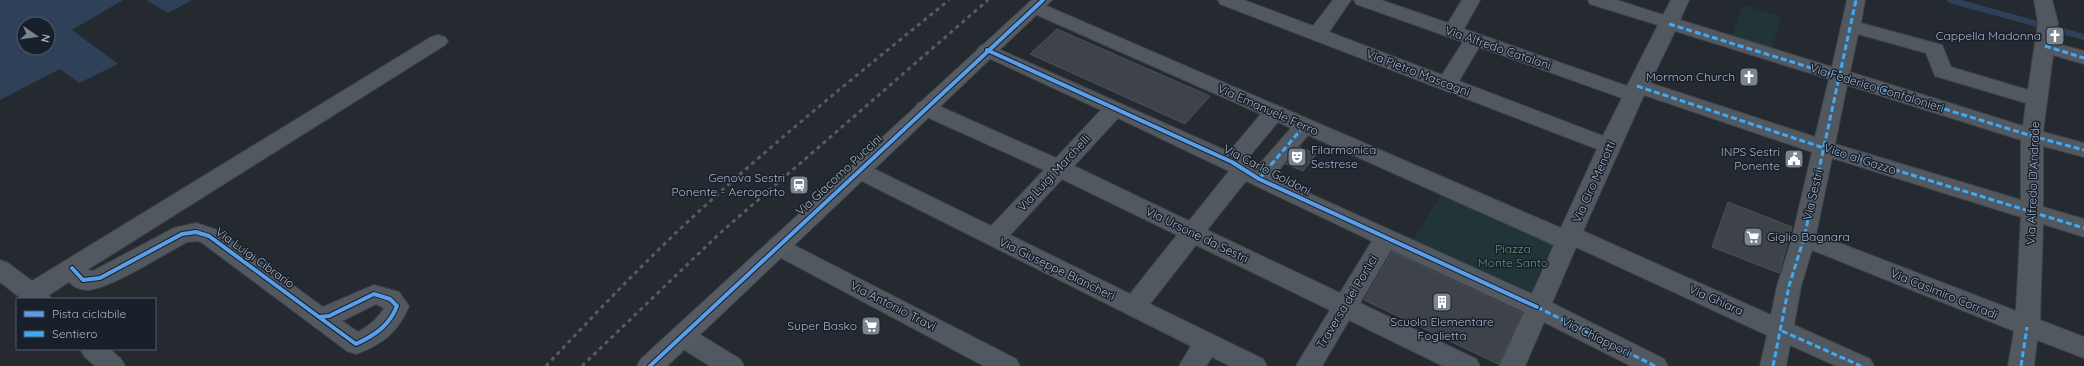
<svg xmlns="http://www.w3.org/2000/svg" width="2084" height="366" font-family="Quicksand,sans-serif">
  <style>
    .green { fill: #213538 }
    .water { fill: #2e4159; fill-rule: evenodd }
    .lines { fill: none; stroke-linecap: round; stroke-linejoin: round }
    .stream { stroke: #2e4159; stroke-width: 6 }
    .building { fill: #3e4349; stroke: #4b5159 }
    .minor-casing { stroke: #404449; stroke-width: 2 }
    .major-casing { stroke: #41464d; stroke-width: 2 }
    .minor { fill: #525860; fill-rule: evenodd }
    .major { fill: #555b62; fill-rule: evenodd }
    .rail { stroke: #575b62; stroke-width: 3; stroke-dasharray: 4 4; stroke-linecap: butt }
    .quiet { stroke: #3fa9f5; stroke-width: 3; stroke-dasharray: 6 3; stroke-linecap: butt }
    .cycleway-casing { stroke: #17202b; stroke-width: 6 }
    .cycleway { stroke: #5a9eea; stroke-width: 4 }
    .labels { text-anchor: middle; stroke-width: 3; stroke-linejoin: round; paint-order: stroke }
    .poi-label { font-size: 12px; fill: #abb5c4; stroke: #17202b; text-anchor: end }
    .street-label { font-size: 12px; fill: #abb5c4; stroke: #17202b }
    .park-label { font-size: 12px; fill: #62956d; stroke: #17202b }
  </style>
  <rect width="100%" height="100%" fill="#242a30"/>
  <!-- green -->
  <path class="green" d="M1743,5L1781,17L1771,51L1731,39Z
    M1442,193L1558,243L1531,296L1412,242Z"/>
  <!-- water -->
  <path class="water" d="M0,0H123L72,30L118,64L79,83L60,69L0,100ZM24,24H48V48H24Z
    M146,0H192L168,13Z"/>
  <g class="lines">
    <!-- stream -->
    <path class="stream" d="M1950,0L2084,37"/>
  </g>
  <!-- building -->
  <path class="building" d="M1057,29L1123,58L1210,96L1185,124L1030,54Z
    M1300,147L1316,154L1303,171L1286,164Z
    M1728,202L1792,227L1779,273L1712,247Z
    M1392,252L1522,313L1498,364L1364,300Z"/>
  <g class="lines">
    <!-- minor casing -->
    <g class="minor-casing">
      <path id="minor" d="M1218,0H1244L1313,26L1333,0H1351L1329,32L1442,75L1463,42L1356,4L1354,0H1381L1448,23L1462,0H1480L1464,29L1627,86L1658,25L1590,4L1588,0H1617L1663,15L1671,0H1689L1680,20L1832,67L1847,0H1865L1861,23L1942,45L1951,67L2028,90L2038,23L2034,0H2052L2058,23L2055,43L2084,51V64L2053,55L2043,132L2084,143V157L2043,146V207L2084,219V237L2043,224L2040,320L2084,337V358L2037,340L2034,366H2008L2014,331L1812,250L1801,286L1794,325L1870,359L1874,366H1836L1790,345L1786,366H1760L1767,335L1576,247L1552,303L1664,359L1668,366H1631L1544,322L1525,366H1499L1524,312L1391,250L1360,303L1476,359L1480,366H1443L1349,320L1322,366H1296L1330,310L1196,245L1150,304L1263,359L1267,366H1230L1212,357L1206,366H1179L1191,346L852,176L849,171L852,166L860,163L868,166L991,226L1044,170L918,113L915,108L918,103L925,101L932,103L1056,158L1101,110L980,54L977,50L980,46L987,44L1229,152L1261,114L1028,11L1026,7L1028,3L1035,1L1561,228L1597,149L1220,4ZM1675,31L1829,79L1815,137L1650,83ZM1858,34L1926,53L1935,76L2026,103L2023,126L1850,72ZM1479,47L1622,98L1603,136L1459,81ZM1847,85L2021,140V200L1835,144ZM1644,95L1812,152L1792,238L1777,286L1771,315L1583,231ZM1118,118L1229,171L1189,221L1074,166ZM1278,122L1291,128L1257,167L1246,160ZM1308,135L1554,245L1532,294L1273,177ZM1832,158L2021,217L2016,311L1816,234ZM1062,179L1177,235L1130,294L1010,235ZM1246,181L1372,241L1340,293L1207,230Z
        M438,35L445,37L448,41L445,45L87,270L93,271L174,228L196,223L217,230L323,307L374,285L399,292L409,306C398,332 382,345 356,354L347,351L201,242L196,241L187,242C164,254 112,288 88,290C81,290 73,287 69,282L49,295L51,299H22L0,282V260L8,263L32,281L431,37ZM376,304L384,308C378,319 369,326 358,332L342,321Z
        M778,237L1016,359L1020,366H984L770,252L766,246L770,240Z
        M682,326L691,329L740,359L744,366H710L673,343L670,336L673,329Z
        M80,349H110L121,359L125,366H95L84,356Z"/>
    </g>
    <!-- major casing -->
    <g class="major-casing">
      <path id="major" d="M1032,0H1052L667,366H637L641,359Z"/>
    </g>
    <!-- minor -->
    <use href="#minor" class="minor"/>
    <!-- major -->
    <use href="#major" class="major"/>
    <!-- rail -->
    <path class="rail" d="M546,366C594,315 643,263 695,215C776,140 863,70 949,0
      M582,366L720,233L988,0"/>
    <!-- quiet -->
    <path class="quiet" d="M1669,24L2032,136L2084,150
      M2045,46L2084,58
      M1637,86L1824,148L2084,228
      M1259,179L1304,126
      M1537,307L1655,366
      M1782,331L1861,366
      M1773,366L1789,286L1804,238L1856,0
      M2021,366L2027,327"/>
    <!-- cycleway casing -->
    <g class="cycleway-casing">
      <path id="cycleway" d="M987,50L1232,162L1259,179L1537,307
        M72,268L83,280L100,278L182,234L196,232L209,236L319,317
        M374,294L390,299L397,306C389,326 375,335 356,344L319,317L329,316Z
        M650,366L1043,0"/>
    </g>
    <!-- cycleway -->
    <use href="#cycleway" class="cycleway"/>
  </g>
  <!-- icons -->
  <defs>
    <g id="church-square" transform="scale(1)"><rect x="-9" y="-9" width="18" height="18" rx="4" fill="#7c8490" stroke="#17202b"/><path d="M-1.2-6h2.4v3.5h3.3v2.4h-3.3V6h-2.4V-.1h-3.3v-2.4h3.3Z" fill="#fff"/></g>
    <g id="theatre-square" transform="scale(1)"><rect x="-9" y="-9" width="18" height="18" rx="4" fill="#7c8490" stroke="#17202b"/><path d="M-5-5.5Q0-4 5-5.5V0Q5 5 0 6Q-5 5-5 0ZM-3.3-2.5H-1v1.5H-3.3ZM1-2.5H3.3v1.5H1ZM-2.8 1Q0 5.5 2.8 1Z" fill="#fff"/></g>
    <g id="civic-square" transform="scale(1)"><rect x="-9" y="-9" width="18" height="18" rx="4" fill="#7c8490" stroke="#17202b"/><path d="M-.6-6.5H3V-4.5H.6V-3L4-1V1h2V6H-6V1h2V-1L-.6-3ZM-1.2 2.5V6h2.4V2.5Z" fill="#fff"/></g>
    <g id="station-square" transform="scale(1)"><rect x="-9" y="-9" width="18" height="18" rx="4" fill="#7c8490" stroke="#17202b"/><path d="M-3-6H3Q5-6 5-4V2Q5 4 3 4L4.5 6H3L1.5 4h-3L-3 6H-4.5L-3 4Q-5 4-5 2V-4Q-5-6-3-6ZM-3.5-4v3h7v-3ZM-3.5 1v1.5H-2V1ZM2 1v1.5H3.5V1Z" fill="#fff"/></g>
    <g id="supermarket-square" transform="scale(1)"><rect x="-9" y="-9" width="18" height="18" rx="4" fill="#7c8490" stroke="#17202b"/><path d="M-6-5.5h2.5l.6 2H6L4.5 2H-2.5L-4.4-4H-6ZM-1.5 3.2a1.3 1.3 0 1 0 .1 0ZM3 3.2a1.3 1.3 0 1 0 .1 0Z" fill="#fff"/></g>
    <g id="building-square" transform="scale(1)"><rect x="-9" y="-9" width="18" height="18" rx="4" fill="#7c8490" stroke="#17202b"/><path d="M-4-6H4V6H1V3H-1V6H-4ZM-2.5-4.3h1.7v1.8h-1.7ZM.8-4.3h1.7v1.8H.8ZM-2.5-1h1.7V.8h-1.7ZM.8-1h1.7V.8H.8Z" fill="#fff"/></g>
  </defs>
  <g fill-rule="evenodd">
    <use href="#church-square" x="2055" y="36"/>
    <use href="#church-square" x="1749" y="77"/>
    <use href="#theatre-square" x="1297" y="157"/>
    <use href="#civic-square" x="1794" y="159"/>
    <use href="#station-square" x="799" y="185"/>
    <use href="#supermarket-square" x="1753" y="237"/>
    <use href="#building-square" x="1442" y="302"/>
    <use href="#supermarket-square" x="871" y="326"/>
  </g>
  <g class="labels">
    <!-- poi labels -->
    <g class="poi-label">
      <text x="2041" y="40">Cappella Madonna</text>
      <text x="1735" y="81">Mormon Church</text>
      <text x="1311" y="154" text-anchor="start">Filarmonica<tspan x="1311" dy="14">Sestrese</tspan></text>
      <text x="1780" y="156">INPS Sestri<tspan x="1780" dy="14">Ponente</tspan></text>
      <text x="785" y="182">Genova Sestri<tspan x="785" dy="14">Ponente - Aeroporto</tspan></text>
      <text x="1767" y="241" text-anchor="start">Giglio Bagnara</text>
      <text x="1442" y="326" text-anchor="middle">Scuola Elementare<tspan x="1442" dy="14">Foglietta</tspan></text>
      <text x="857" y="330">Super Basko</text>
    </g>
    <!-- street labels -->
    <g class="street-label">
      <text transform="translate(1498 48) rotate(19)" y="4">Via Alfredo Catalani</text>
      <text transform="translate(1418 73) rotate(21)" y="4">Via Pietro Mascagni</text>
      <text transform="translate(1877 88) rotate(17)" y="4">Via Federico Confalonieri</text>
      <text transform="translate(1268 110) rotate(24)" y="4">Via Emanuele Ferro</text>
      <text transform="translate(1860 159) rotate(18)" y="4">Vico al Gazzo</text>
      <text transform="translate(1267 170) rotate(27)" y="4">Via Carlo Goldoni</text>
      <text transform="translate(1054 173) rotate(-47)" y="4">Via Luigi Marchelli</text>
      <text transform="translate(839 175) rotate(-43)" y="4">Via Giacomo Puccini</text>
      <text transform="translate(1594 182) rotate(-66)" y="4">Via Ciro Menotti</text>
      <text transform="translate(2033 183) rotate(-88)" y="4">Via Alfredo D'Andrade</text>
      <text transform="translate(1813 195) rotate(-77)" y="4">Via Sestri</text>
      <text transform="translate(1197 235) rotate(26)" y="4">Via Ursone da Sestri</text>
      <text transform="translate(255 258) rotate(36)" y="4">Via Luigi Cibrario</text>
      <text transform="translate(1057 269) rotate(26)" y="4">Via Giuseppe Biancheri</text>
      <text transform="translate(1944 294) rotate(22)" y="4">Via Casimiro Corradi</text>
      <text transform="translate(1716 300) rotate(24)" y="4">Via Ghiara</text>
      <text transform="translate(1347 302) rotate(-59)" y="4">Traversa dei Portici</text>
      <text transform="translate(893 306) rotate(27)" y="4">Via Antonio Travi</text>
      <text transform="translate(1596 337) rotate(26)" y="4">Via Chiappori</text>
    </g>
    <!-- park labels -->
    <g class="park-label">
      <text x="1513" y="253">Piazza<tspan x="1513" dy="14">Monte Santo</tspan></text>
    </g>
  </g>
  <!-- legend -->
  <rect x="16" y="298" width="140" height="52" fill="#17202b" stroke="#525c68"/>
  <rect x="24" y="311" width="20" height="6" fill="#5a9eea" stroke="#525c68"/>
  <text x="52" y="318" font-size="12" fill="#abb5c4">Pista ciclabile</text>
  <rect x="24" y="331" width="20" height="6" fill="#3fa9f5" stroke="#525c68"/>
  <text x="52" y="338" font-size="12" fill="#abb5c4">Sentiero</text>
  <!-- north arrow -->
  <g transform="translate(36 36) rotate(103)"><circle r="19" fill="#17202b" stroke="#525c68"/>
  <path d="M0-3L7 15L0 10L-7 15Z" fill="#7c8490"/>
  <text y="-6" font-size="11" font-weight="bold" text-anchor="middle" fill="#abb5c4">N</text>
  </g>
</svg>
